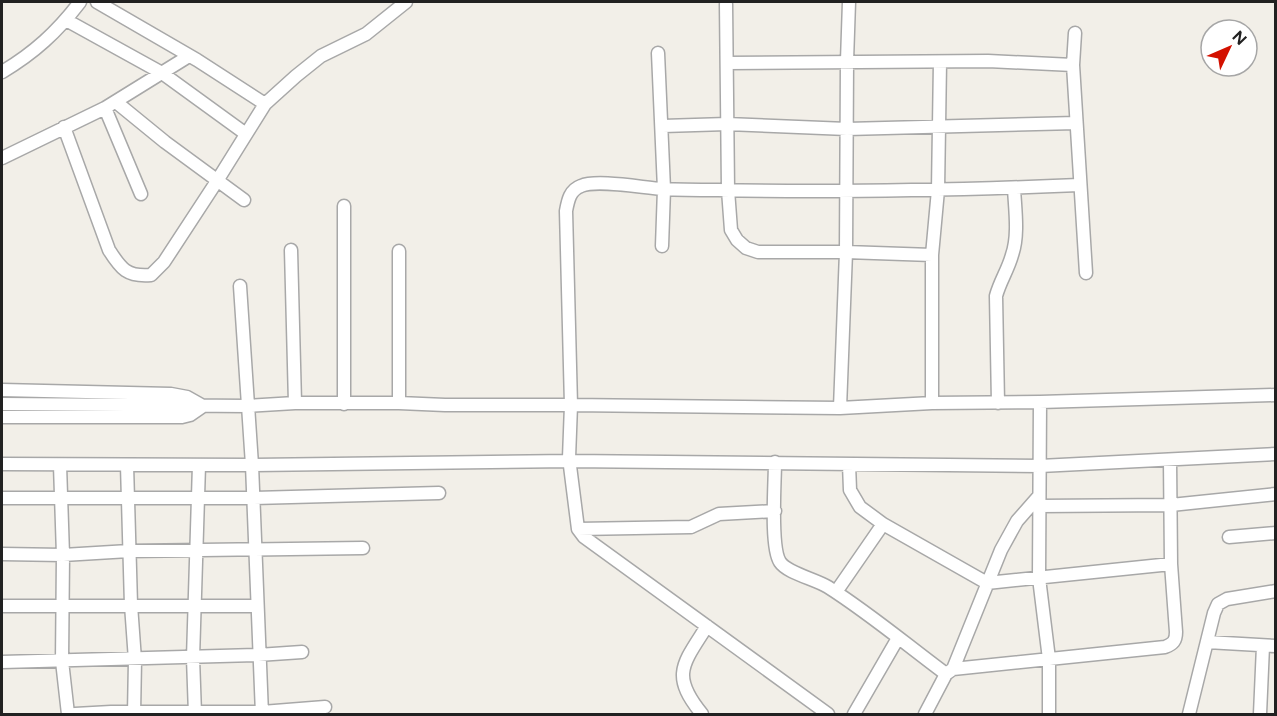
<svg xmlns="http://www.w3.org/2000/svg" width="1277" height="716" font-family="Figtree,sans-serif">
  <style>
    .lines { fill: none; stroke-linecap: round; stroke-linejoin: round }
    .minor-casing { stroke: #a8a8a8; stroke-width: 15 }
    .minor { stroke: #fff; stroke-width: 12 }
  </style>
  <rect width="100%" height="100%" fill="#f2efe8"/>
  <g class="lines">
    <!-- minor casing -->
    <g class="minor-casing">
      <path id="minor" d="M97,2L197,60L265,104
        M726,4L728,190L731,230L737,240L746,248L758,252H846L932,255
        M66,20L162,73L246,134
        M1075,33L1073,65L1086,273
        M658,53L664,189L662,246
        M727,63L988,61L1073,65
        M2,72C34,53 57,32 80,2
        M116,102L165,142L244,200
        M105,108L141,194
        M663,126L727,124L847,129L1076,123
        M64,127L109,250C121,269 127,277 151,275L164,262L217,181L265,104L296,76L321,56L366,34L406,2
        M2,158L105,108L189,56
        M291,250L295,403
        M399,251V403
        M240,286L252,465L262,714
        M2,390L171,394L187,397L203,406L190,415L182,417H2
        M1040,402L1039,578L1049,659V714
        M932,403V255L938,190L940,62
        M998,403L996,296C1000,281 1008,270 1012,255C1019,235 1015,209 1014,188
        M2,404L247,406L295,403H399L445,405H571L840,408L932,403L1040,402L1276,395
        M344,404V206
        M840,408L846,252L847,61L849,2
        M775,462C775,483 770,547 780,562C787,573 815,579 828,587C869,613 907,645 946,674
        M2,464L252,465L570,461L1040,466L1276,454
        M849,464L850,490L860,507L883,524L987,583L1171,564
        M60,465L63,555L62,661L68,714
        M127,465L131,605L135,660L134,714
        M2,498H252L439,493
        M1039,506L1171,505L1276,494
        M578,529L691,527L719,514L775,511
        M1229,537L1276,533
        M2,554L63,555L129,551L363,548
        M836,592L883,524
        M2,606H257
        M1207,642L1276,646
        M2,662L258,655L302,652
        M953,669L1001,550L1017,521L1039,496
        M75,714L111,712H262L325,707
        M195,714L193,658L199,465
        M702,714C670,675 683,664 707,626
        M828,714L584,537L578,529L569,458L571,405L566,211C568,200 570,190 581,186C597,179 644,188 663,189C682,190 700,190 718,190C839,193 959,190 1079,185
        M854,714L898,638
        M925,714L946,674L953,669L1165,647C1173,644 1176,641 1176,632L1171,564L1170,460
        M1189,714L1214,613L1218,604L1227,599L1276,591
        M1260,714L1263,646"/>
    </g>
    <!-- minor -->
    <use href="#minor" class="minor"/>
  </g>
  <!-- border -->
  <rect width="1277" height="716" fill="none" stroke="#212121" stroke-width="6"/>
  <!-- north arrow -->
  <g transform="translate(1229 48) rotate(46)"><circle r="28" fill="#ffffff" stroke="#a6a6a6" stroke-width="1.5"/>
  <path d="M0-4.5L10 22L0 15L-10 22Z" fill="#d31100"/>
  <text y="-9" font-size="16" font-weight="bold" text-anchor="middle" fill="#212121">N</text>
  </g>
</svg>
